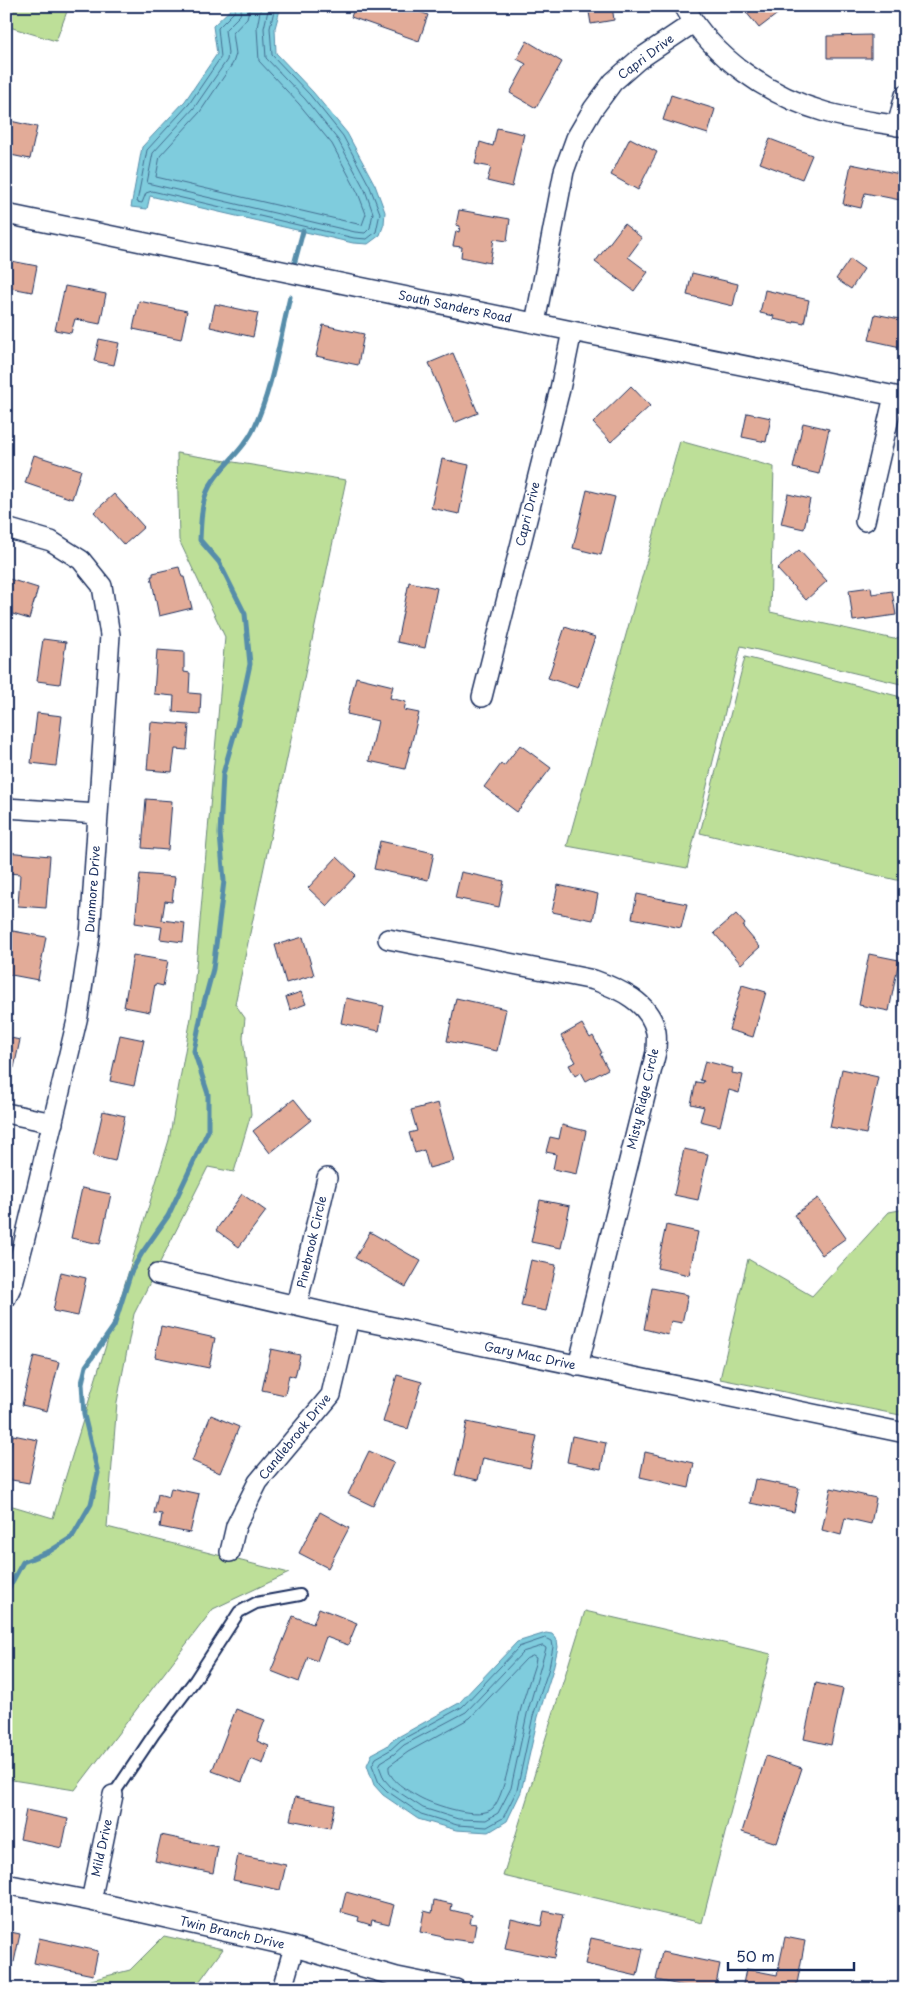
<svg xmlns="http://www.w3.org/2000/svg" width="911" height="1995" font-family="'Playpen Sans',sans-serif">
  <style>
    .green { fill: #bddf98; stroke: #6c877b }
    .water { fill: #7fccdd; stroke: #578daa }
    .lines { fill: none; stroke-linecap: round; stroke-linejoin: round }
    .shore { stroke: #436e91; stroke-width: 1 }
    .stream { stroke: #578daa; stroke-width: 5 }
    .building { fill: #e2ab98; stroke: #1b2f5e }
    .service-casing { stroke: #1b2f5e; stroke-width: 14 }
    .minor-casing { stroke: #1b2f5e; stroke-width: 22 }
    .service { stroke: #fff; stroke-width: 10 }
    .minor { stroke: #fff; stroke-width: 19 }
    .labels { text-anchor: middle; stroke-width: 4; stroke-linejoin: round; paint-order: stroke }
    .street-label { font-size: 12px; fill: #1b2f5e; stroke: #fff }
  </style>
  <rect width="100%" height="100%" fill="#fff"/>
  <filter id="ink" filterUnits="userSpaceOnUse"><feTurbulence type="fractalNoise" baseFrequency=".02" numOctaves="2"/><feDisplacementMap in="SourceGraphic" scale="10" xChannelSelector="R" yChannelSelector="G"/><feConvolveMatrix kernelMatrix="1 2 1 2 8 2 1 2 1" color-interpolation-filters="sRGB"/></filter>
  <g filter="url(#ink)">
    <!-- green -->
    <path class="green" d="M6,6H69L56,41L6,26Z
      M680,441L774,467L770,612L894,639L905,635V685L741,646L687,868L567,846Z
      M177,453L346,480L235,1004L245,1018L243,1037L251,1114L234,1172L208,1167L134,1314L117,1402L107,1527L289,1573L213,1609L75,1790L6,1779V1504L53,1518L169,1140L192,1012L225,637L179,540Z
      M745,657L905,698V882L700,833Z
      M905,1209V1329L903,1338L905,1339V1416L720,1379L748,1259L812,1296L889,1212Z
      M585,1611L771,1654L702,1923L503,1876Z
      M164,1936L223,1949L194,1989H56L130,1970Z"/>
    <!-- water -->
    <path class="water" d="M234,6H281L275,28L276,53L313,92L347,133L375,185L385,212L384,224L380,235L368,244L353,243L150,196L147,209L131,207L142,147L185,101L217,54L213,26Z
      M546,1633L552,1634L557,1640L558,1647L553,1669L538,1717L521,1792L507,1821L489,1832L456,1830L418,1819L383,1795L374,1785L367,1765L372,1754L387,1746L391,1741L459,1703L517,1642Z"/>
    <g class="lines">
      <!-- shore -->
      <path class="shore" d="M236,6L235,11L218,28L221,57L189,104L147,150L137,202L142,203L146,193L152,191L354,238L367,239L376,232L380,213L370,187L343,136L310,95L272,55L270,28L275,6
        M242,6L240,15L225,30L228,53L227,60L194,108L153,153L147,183L355,232L365,233L370,228L373,213L365,190L338,140L305,99L266,58L264,28L269,6
        M250,6L247,18L233,33L236,54L233,63L200,112L160,156L156,177L362,225L366,214L358,193L332,144L299,104L259,61L257,28L261,6
        M546,1638L552,1641L553,1647L549,1668L533,1716L517,1790L503,1818L487,1827L457,1825L421,1814L387,1791L379,1783L372,1765L376,1758L390,1750L401,1740L462,1707L519,1647Z
        M543,1646L546,1648L527,1714L511,1788L498,1813L486,1820L458,1819L423,1808L391,1787L384,1779L379,1766L381,1762L394,1754L404,1745L466,1712L523,1652Z
        M533,1656L536,1658L535,1664C530,1680 524,1696 520,1712C514,1734 507,1792 493,1808C481,1821 433,1805 419,1797C409,1791 387,1780 389,1766L408,1752L470,1718L526,1659Z"/>
      <!-- stream -->
      <path class="stream" d="M295,261L303,231
        M6,1593L23,1562L50,1551L72,1537L91,1504L98,1473L84,1415L82,1383L86,1366L114,1326L131,1272L142,1253L168,1216L208,1131V1094L194,1051L202,1010L213,969L224,881L220,834L223,774L237,725L250,664L245,614L219,562L200,540C201,520 201,497 213,481C225,463 244,449 253,430C272,391 280,338 290,297"/>
    </g>
    <!-- building -->
    <path class="building" d="M355,6H405L428,15L419,41L351,17Z
      M588,6H612L614,20L591,24Z
      M741,6H775L780,12L759,28Z
      M871,35V58H827V36Z
      M527,41L562,62L536,108L510,93L526,64L517,59Z
      M671,95L715,109L708,134L663,120Z
      M6,120L37,127L30,159L6,154Z
      M497,128L524,134L512,187L487,181L491,167L475,164L480,142L493,146Z
      M630,138L657,152L638,190L611,175Z
      M770,139L812,155L802,179L760,163Z
      M851,164L905,175V201L865,193L861,208L843,204Z
      M459,210L510,219L507,241L494,239L490,263L461,257L462,247L453,246L456,231L459,232L460,226L456,225Z
      M624,224L642,238L628,257L648,272L634,291L595,262Z
      M850,259L864,269L851,289L836,279Z
      M6,260L37,266L32,292L6,287Z
      M692,273L738,284L733,306L687,295Z
      M65,286L106,294L100,324L75,319L71,333L55,330Z
      M765,290L809,300L804,323L795,321L794,323L773,319L774,316L760,313Z
      M139,301L187,311L181,339L133,329Z
      M215,304L258,313L253,337L210,327Z
      M875,314L905,320V348L869,340Z
      M323,325L364,334L358,365L316,356Z
      M99,339L119,343L114,365L94,361Z
      M453,353L478,413L454,423L429,363Z
      M631,386L650,406L611,442L593,423Z
      M747,413L771,418L766,442L742,437Z
      M803,423L829,429L819,474L793,468Z
      M6,452L10,453L6,470Z
      M34,455L81,470L72,499L25,483Z
      M442,459L469,465L459,514L431,508Z
      M587,490L615,497L601,555L573,548Z
      M114,494L144,527L124,545L94,512Z
      M788,494L810,499L804,529L781,524Z
      M799,550L827,581L806,600L777,569Z
      M179,567L182,577H184L192,608L159,616L151,576H153V573Z
      M6,578L38,588L29,619L6,612Z
      M409,582L437,588L425,648L397,642Z
      M871,587L872,594L892,591L896,615L853,621L849,590Z
      M565,627L595,637L578,688L548,678Z
      M43,639L66,642L60,684L37,681Z
      M157,650L184,652V672L190,673L189,693L201,694L200,714L173,712L174,696L154,694Z
      M356,677L393,686L390,698L406,702L404,710L419,713L405,769L369,761L378,721L347,714Z
      M37,713L62,716L56,766L31,763Z
      M151,722L189,725L187,750L175,749L172,772L147,770Z
      M520,745L551,768L517,812L484,787L501,764L504,766Z
      M146,799L172,801L168,850L142,848Z
      M380,841L434,853L428,880L374,869Z
      M6,852L50,856L46,908L18,906L20,874L6,873Z
      M337,857L356,875L327,906L308,888Z
      M461,872L504,881L499,907L455,898Z
      M140,874L175,877L172,902L165,901L162,920L185,923L183,942L160,939L162,927L135,923Z
      M558,885L598,894L593,920L552,912Z
      M637,894L687,904L681,928L632,918Z
      M736,914L745,924L743,927L760,947L741,964L714,933Z
      M13,931L46,937L38,980L6,974V964Z
      M303,937L314,975L286,983L275,945Z
      M869,954L899,960L889,1011L859,1005Z
      M133,955L168,961L163,986L155,984L150,1012L124,1007Z
      M742,985L766,992L753,1037L729,1030Z
      M301,992L306,1004L290,1010L286,997Z
      M346,998L384,1006L379,1031L341,1023Z
      M456,998L506,1009L497,1051L447,1041Z
      M582,1024L590,1038L593,1036L602,1053L600,1054L608,1069L586,1081L581,1072L575,1076L569,1065L576,1062L561,1036Z
      M120,1035L144,1040L134,1086L110,1081Z
      M6,1037L20,1040L14,1068L6,1066Z
      M705,1061L733,1068L732,1073L743,1075L739,1093L729,1090L720,1126L700,1121L704,1107L691,1104L696,1082L703,1083L704,1081L700,1080Z
      M842,1069L878,1077L866,1134L830,1127Z
      M294,1099L311,1120L270,1153L253,1131Z
      M438,1103L454,1161L429,1168L424,1150L415,1153L409,1133L417,1131L411,1110Z
      M103,1111L125,1116L115,1161L93,1156Z
      M562,1125L586,1131L577,1174L553,1169L556,1154L546,1152L550,1137L559,1139Z
      M684,1149L708,1154L698,1200L674,1195Z
      M82,1188L111,1194L100,1244L71,1238Z
      M242,1194L266,1211L239,1247L216,1230Z
      M818,1198L846,1238L822,1255L794,1215Z
      M540,1200L570,1206L561,1248L531,1242Z
      M666,1225L698,1232L689,1275L657,1268Z
      M370,1232L421,1261L406,1287L355,1258Z
      M531,1260L556,1265L546,1311L521,1306Z
      M61,1272L86,1278L78,1316L53,1311Z
      M652,1288L688,1295L682,1323L671,1321L668,1335L644,1329Z
      M161,1326L215,1338L209,1368L155,1357Z
      M271,1349L300,1355L295,1377L289,1375L285,1395L262,1390Z
      M34,1356L59,1362L47,1411L22,1405Z
      M397,1375L422,1382L408,1429L383,1422Z
      M211,1415L239,1427L220,1473L192,1461Z
      M467,1422L537,1436L530,1468L483,1458L478,1480L455,1475Z
      M13,1435L38,1440L29,1483L6,1479V1469Z
      M572,1436L606,1443L601,1469L567,1462Z
      M369,1451L394,1462L373,1506L348,1494Z
      M645,1452L694,1463L689,1488L640,1477Z
      M755,1479L799,1488L794,1512L750,1503Z
      M171,1488L199,1494L190,1533L160,1527L162,1514L154,1513L158,1494L169,1497Z
      M831,1488L876,1498L871,1524L845,1518L841,1535L822,1530Z
      M320,1512L349,1528L328,1568L299,1553Z
      M319,1608L357,1623L348,1645L326,1637L317,1661L308,1657L299,1682L271,1671L293,1616L313,1624Z
      M816,1683L843,1689L831,1745L804,1739Z
      M236,1709L265,1720L257,1741L269,1746L263,1764L251,1759L242,1782L212,1771Z
      M766,1756L802,1768L777,1843L742,1832Z
      M295,1797L335,1805L330,1828L290,1820Z
      M26,1810L68,1819L62,1848L20,1839Z
      M161,1835L218,1847L213,1873L155,1861Z
      M238,1855L286,1865L280,1890L233,1880Z
      M346,1892L394,1905L389,1924L372,1920L371,1925L358,1921L359,1917L341,1912Z
      M434,1900L452,1904L451,1910L472,1915L470,1923L476,1924L473,1942L443,1938V1937L420,1932L424,1911L432,1913Z
      M544,1911L563,1915L554,1958L505,1948L511,1919L541,1926Z
      M6,1931L20,1934L14,1962L6,1960Z
      M785,1937L805,1941L796,1989H742L746,1969L777,1975Z
      M39,1938L98,1951L93,1975L34,1963Z
      M591,1938L643,1949L637,1976L585,1964Z
      M662,1952L720,1964L715,1989H699L656,1980Z
      M212,1980L236,1988L235,1989H209Z"/>
    <g class="lines">
      <!-- service casing -->
      <g class="service-casing">
        <path id="service" d="M113,1795L154,1734L195,1680L239,1612L256,1603L300,1595"/>
      </g>
      <!-- minor casing -->
      <g class="minor-casing">
        <path id="minor" d="M684,6C713,58 769,96 825,112C851,120 879,122 905,127
          M897,126L905,95
          M6,214L572,331L905,398
          M535,323L564,171L576,138L593,109L613,82L638,60L693,23
          M865,521L894,396
          M6,528L51,541L81,560L102,586L110,635L90,935L78,1016L24,1242L13,1283L6,1298
          M482,697L560,389L572,331
          M6,808L98,814
          M388,939L594,980C619,989 650,1002 656,1032C657,1038 656,1045 656,1052L578,1366
          M6,1113L53,1123
          M157,1274L349,1318L905,1433
          M297,1305L327,1178
          M230,1552L236,1526L258,1482L331,1395L349,1318
          M6,1884L91,1901L294,1947L397,1977L456,1989
          M91,1901L113,1795
          M282,1989L294,1947"/>
      </g>
      <!-- service -->
      <use href="#service" class="service"/>
      <!-- minor -->
      <use href="#minor" class="minor"/>
    </g>
  </g>
  <g class="labels">
    <!-- street labels -->
    <g class="street-label">
      <text transform="translate(646 57) rotate(-37)" y="4">Capri Drive</text>
      <text transform="translate(455 307) rotate(12)" y="4">South Sanders Road</text>
      <text transform="translate(528 514) rotate(-76)" y="4">Capri Drive</text>
      <text transform="translate(93 889) rotate(-86)" y="4">Dunmore Drive</text>
      <text transform="translate(643 1099) rotate(-77)" y="4">Misty Ridge Circle</text>
      <text transform="translate(312 1242) rotate(-77)" y="4">Pinebrook Circle</text>
      <text transform="translate(530 1356) rotate(12)" y="4">Gary Mac Drive</text>
      <text transform="translate(295 1437) rotate(-51)" y="4">Candlebrook Drive</text>
      <text transform="translate(102 1848) rotate(-78)" y="4">Mild Drive</text>
      <text transform="translate(232 1933) rotate(13)" y="4">Twin Branch Drive</text>
    </g>
  </g>
  <!-- margin -->
  <rect width="911" height="1995" fill="none" stroke="#fff" stroke-width="25"/>
  <rect x="12" y="12" width="886" height="1970" fill="none" stroke="#1b2f5e" stroke-width="2" filter="url(#ink)"/>
  <!-- scale -->
  <path d="M728 1962v8h126v-8" fill="none" stroke="#1b2f5e" stroke-width="2.5"/>
  <text x="736" y="1962" font-size="15" fill="#1b2f5e" stroke="#ffffff" stroke-width="4" paint-order="stroke">50 m</text>
</svg>
